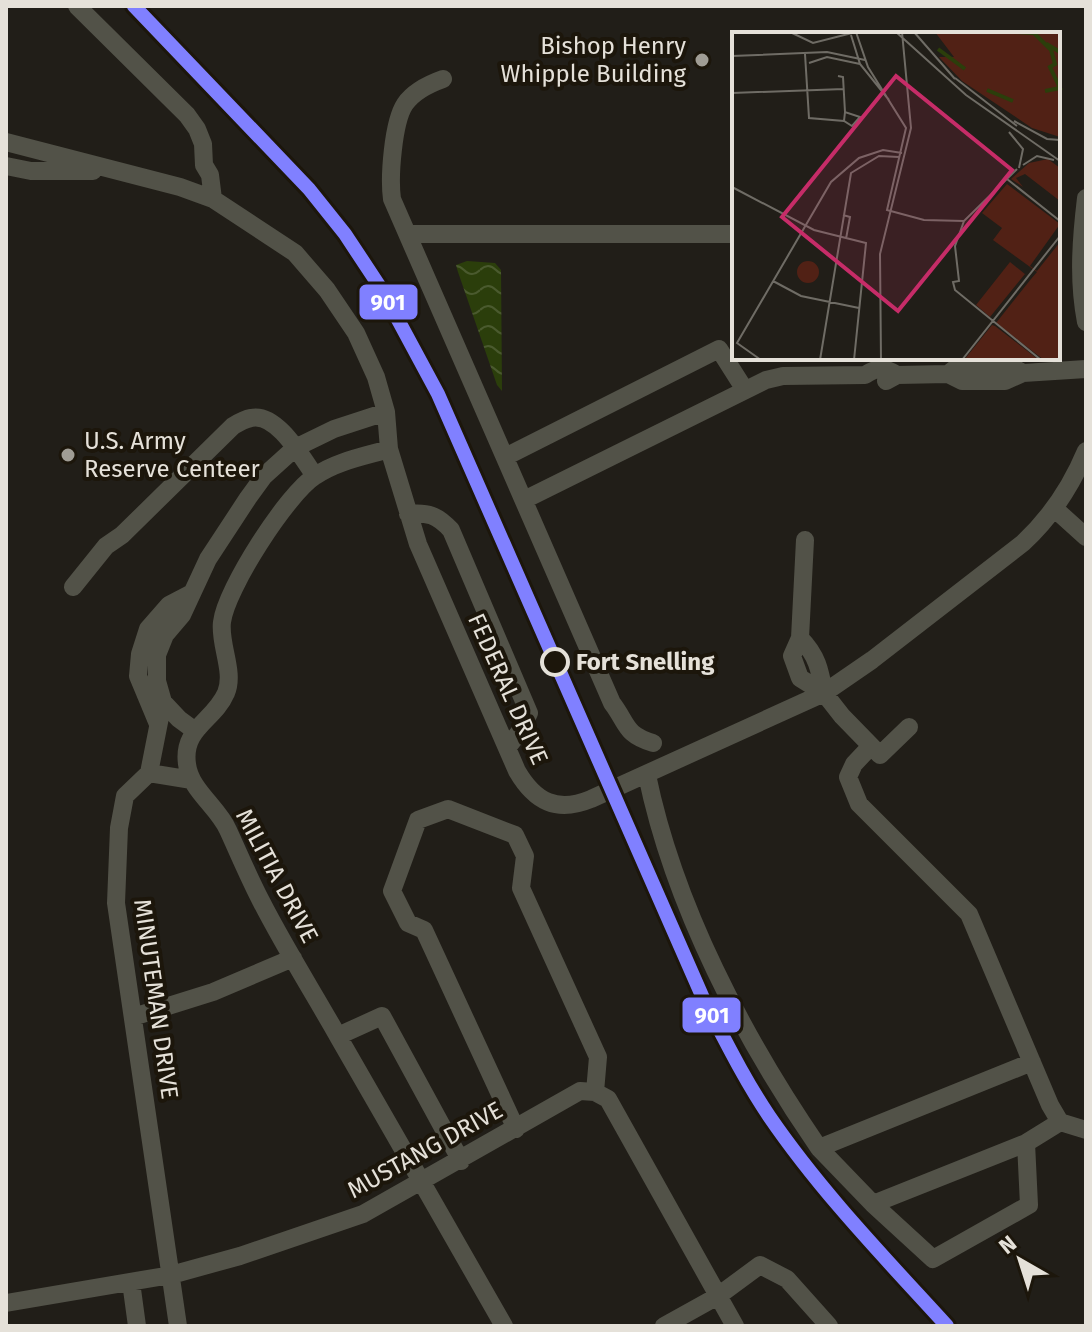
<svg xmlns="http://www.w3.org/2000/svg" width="1092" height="1332" font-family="'Fira Sans',sans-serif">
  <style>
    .water { fill: url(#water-waves) }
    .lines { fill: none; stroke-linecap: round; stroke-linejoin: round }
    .minor { stroke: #525248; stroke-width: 18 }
    .rail-1-casing { stroke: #1c160b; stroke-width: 20 }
    .rail-1 { stroke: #8080ff; stroke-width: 14 }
    .poi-dot { fill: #a09d95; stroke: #1c160b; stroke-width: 3 }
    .stop-dot { fill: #1c160b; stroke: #e5e1d9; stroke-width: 4 }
    .labels { text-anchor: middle; stroke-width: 8; stroke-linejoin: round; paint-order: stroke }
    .poi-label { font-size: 24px; fill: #e5e1d9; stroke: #1c160b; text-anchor: end }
    .stop-label { font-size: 24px; font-weight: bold; fill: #e5e1d9; stroke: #1c160b; text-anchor: start }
    .street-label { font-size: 24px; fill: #e5e1d9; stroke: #1c160b }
    .inset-river { fill: none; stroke: #2b3e0b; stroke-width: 4 }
    .inset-road { fill: none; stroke: #6f6c65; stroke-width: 2 }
    .view { fill: #c62c68; fill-opacity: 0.15; stroke: #c62c68; stroke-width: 4 }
    .inset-edge { fill: none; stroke: #e5e1d9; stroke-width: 4 }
    .line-badge { stroke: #1c160b; stroke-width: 3 }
    .badge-label { font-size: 22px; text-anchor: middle; font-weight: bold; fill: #fff }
  </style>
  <defs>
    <pattern id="water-waves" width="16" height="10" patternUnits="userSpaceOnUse" patternTransform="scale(2)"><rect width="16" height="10" fill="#2b3e0b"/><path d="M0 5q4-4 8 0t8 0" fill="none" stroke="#4a5a2e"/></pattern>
  </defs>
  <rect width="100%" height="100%" fill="#211e18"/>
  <!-- water -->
  <path class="water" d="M467,261L495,263L501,270L502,391L497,385L458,272L456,265Z"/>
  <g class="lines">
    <!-- minor -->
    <path class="minor" d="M77,6L187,115L197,129L203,144L204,165L210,175L213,199
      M443,79C429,84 414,91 405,104C393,122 389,177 392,199L612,703C628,724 624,734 653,743
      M6,142L180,187L213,199L295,253L327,290L356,333L376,377L386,412L389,449L418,544L517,771C535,802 557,813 591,799L824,693L872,660L1023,543C1052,516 1071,487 1086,451
      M6,166L31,171H93
      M1086,198C1081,240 1078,281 1086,322
      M408,234H734
      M948,374L962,363H1005L1023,373
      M886,381L897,375L948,374L962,381H1005L1023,373L1086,369
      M389,449C365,456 337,461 315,476C287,494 226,589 222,622C219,644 235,672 226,693C214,721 182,728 187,764C190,790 218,807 228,830C239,854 249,878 261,901C285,948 313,992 339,1038C394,1134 450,1230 504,1326
      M505,457L719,349L745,390
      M524,500L766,380L783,376L865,375C877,367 885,367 897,375
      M1055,509L1086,537
      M408,514C428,512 437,515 451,530L529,713L521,730L507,748
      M805,540L800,638L792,656L800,678L824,693L842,716L880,755L909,727
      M73,587L106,546L122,535L233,426C238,423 245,419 251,418C277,412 302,458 315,476
      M800,638C817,655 820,670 824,693
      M163,702L179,719L194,730
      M158,724L138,676L140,654L148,629L169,605L192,593
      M871,746L854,764L848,777L859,804L969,914L1050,1105L1060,1122L1086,1130
      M149,773L192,780
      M647,775C674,906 744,1039 819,1148L1032,1062
      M133,1017L213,992L293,958
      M338,1036L382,1016L461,1161
      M516,1129L424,930L408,923L392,891L418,820L448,809L515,835L525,856L521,888L598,1057L595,1092
      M1026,1143L1060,1122
      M819,1148L873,1204L933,1259L1029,1205L1026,1143L873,1204
      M131,1282L137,1326
      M6,1303L171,1275L240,1256L363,1214L580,1091L595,1092L608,1099L735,1326
      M178,1326L116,903L119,828L125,796L149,773L163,702L157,681V655L165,635L182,615L208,559L248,498L264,476L295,448L334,429L386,412
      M664,1326L718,1296L760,1265L787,1279L829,1326"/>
    <!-- rail-1 casing -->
    <g class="rail-1-casing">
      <path id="rail-1" d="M134,6L309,189L345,234L382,290L438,394L703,998C724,1038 744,1079 769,1116C821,1192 885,1258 947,1326"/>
    </g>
    <!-- rail-1 -->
    <use href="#rail-1" class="rail-1"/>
  </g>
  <!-- markers -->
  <g class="poi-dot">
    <circle cx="702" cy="60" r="8"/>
    <circle cx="68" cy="455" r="8"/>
  </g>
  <circle class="stop-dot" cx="555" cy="662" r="13"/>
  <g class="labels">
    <!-- poi labels -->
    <g class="poi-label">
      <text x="686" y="54">Bishop Henry<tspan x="686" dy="28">Whipple Building</tspan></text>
      <text x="84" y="449" text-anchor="start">U.S. Army<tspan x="84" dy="28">Reserve Centeer</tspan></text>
    </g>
    <!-- stop labels -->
    <g class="stop-label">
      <text x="576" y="670">Fort Snelling</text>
    </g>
    <!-- street labels -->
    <g class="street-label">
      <text transform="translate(508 689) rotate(66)" y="8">FEDERAL DRIVE</text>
      <text transform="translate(277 876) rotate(62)" y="8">MILITIA DRIVE</text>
      <text transform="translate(156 999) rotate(82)" y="8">MINUTEMAN DRIVE</text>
      <text transform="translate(425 1150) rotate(-29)" y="8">MUSTANG DRIVE</text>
    </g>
  </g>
  <!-- overview -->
  <g transform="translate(732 32)">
    <rect width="328" height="328" fill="#211e18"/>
    <path d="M203,0H328V105L300,96L230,49L207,25H222ZM316,127L328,136V169L293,142L284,146L291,155L279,147L297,131ZM275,152L328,192L298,234L305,239L328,210V328H312L264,291L299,247L293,242L258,285L244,273L278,230L299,247L305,240L261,208L270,196L250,181ZM65 240a11 11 0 1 1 22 0a11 11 0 1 1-22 0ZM260,293L263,294L307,328H232Z" fill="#512115"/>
    <path class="inset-river" d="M282,0L302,1L318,17M206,17L233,37M255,58L281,69M313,59L328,56L318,35L323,32L318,14L328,20"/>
    <path class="inset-road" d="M58,0L81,11L124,0M124,0L136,35L174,96L155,178L192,188L232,189L285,137M164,0L234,63L328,129M182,0L223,47M119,3L128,32L157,68M73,22L77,86L112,89L120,94L128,85L113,80L112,89M0,24L95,20L133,28M77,31L95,25L128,32M106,44L111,45L113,80M223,46L285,94M0,61L112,57M282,89L315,107L328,108M277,100L291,117L287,136M291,133L305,124L322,128M275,147L328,189M0,155L82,198L134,211L122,328M111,183L118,185L114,207M232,189L223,214L227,249L221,250L223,258L309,328M41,249L69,264L127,276M29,328L5,311L99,150L127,126L151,118L170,121M88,328L119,141L147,124L167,125M149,328L148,222L179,96L170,0M230,328L328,204"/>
    <path class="view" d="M164,44L280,138L166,279L50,185Z"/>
    <rect width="328" height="328" class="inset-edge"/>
  </g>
  <g class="line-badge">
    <rect x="358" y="283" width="61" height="38" rx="8" fill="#8080ff"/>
    <rect x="681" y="996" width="61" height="38" rx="8" fill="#8080ff"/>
  </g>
  <g class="badge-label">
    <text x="388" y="310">901</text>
    <text x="712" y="1023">901</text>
  </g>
  <!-- border -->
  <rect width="1092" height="1332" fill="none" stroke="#e5e1d9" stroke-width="16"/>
  <!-- north arrow -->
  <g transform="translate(1020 1260) rotate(321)" stroke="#1c160b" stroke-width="6" paint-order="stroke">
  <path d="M0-6L14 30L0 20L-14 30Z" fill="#e5e1d9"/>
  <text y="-12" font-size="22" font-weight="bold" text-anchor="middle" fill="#e5e1d9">N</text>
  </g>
</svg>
